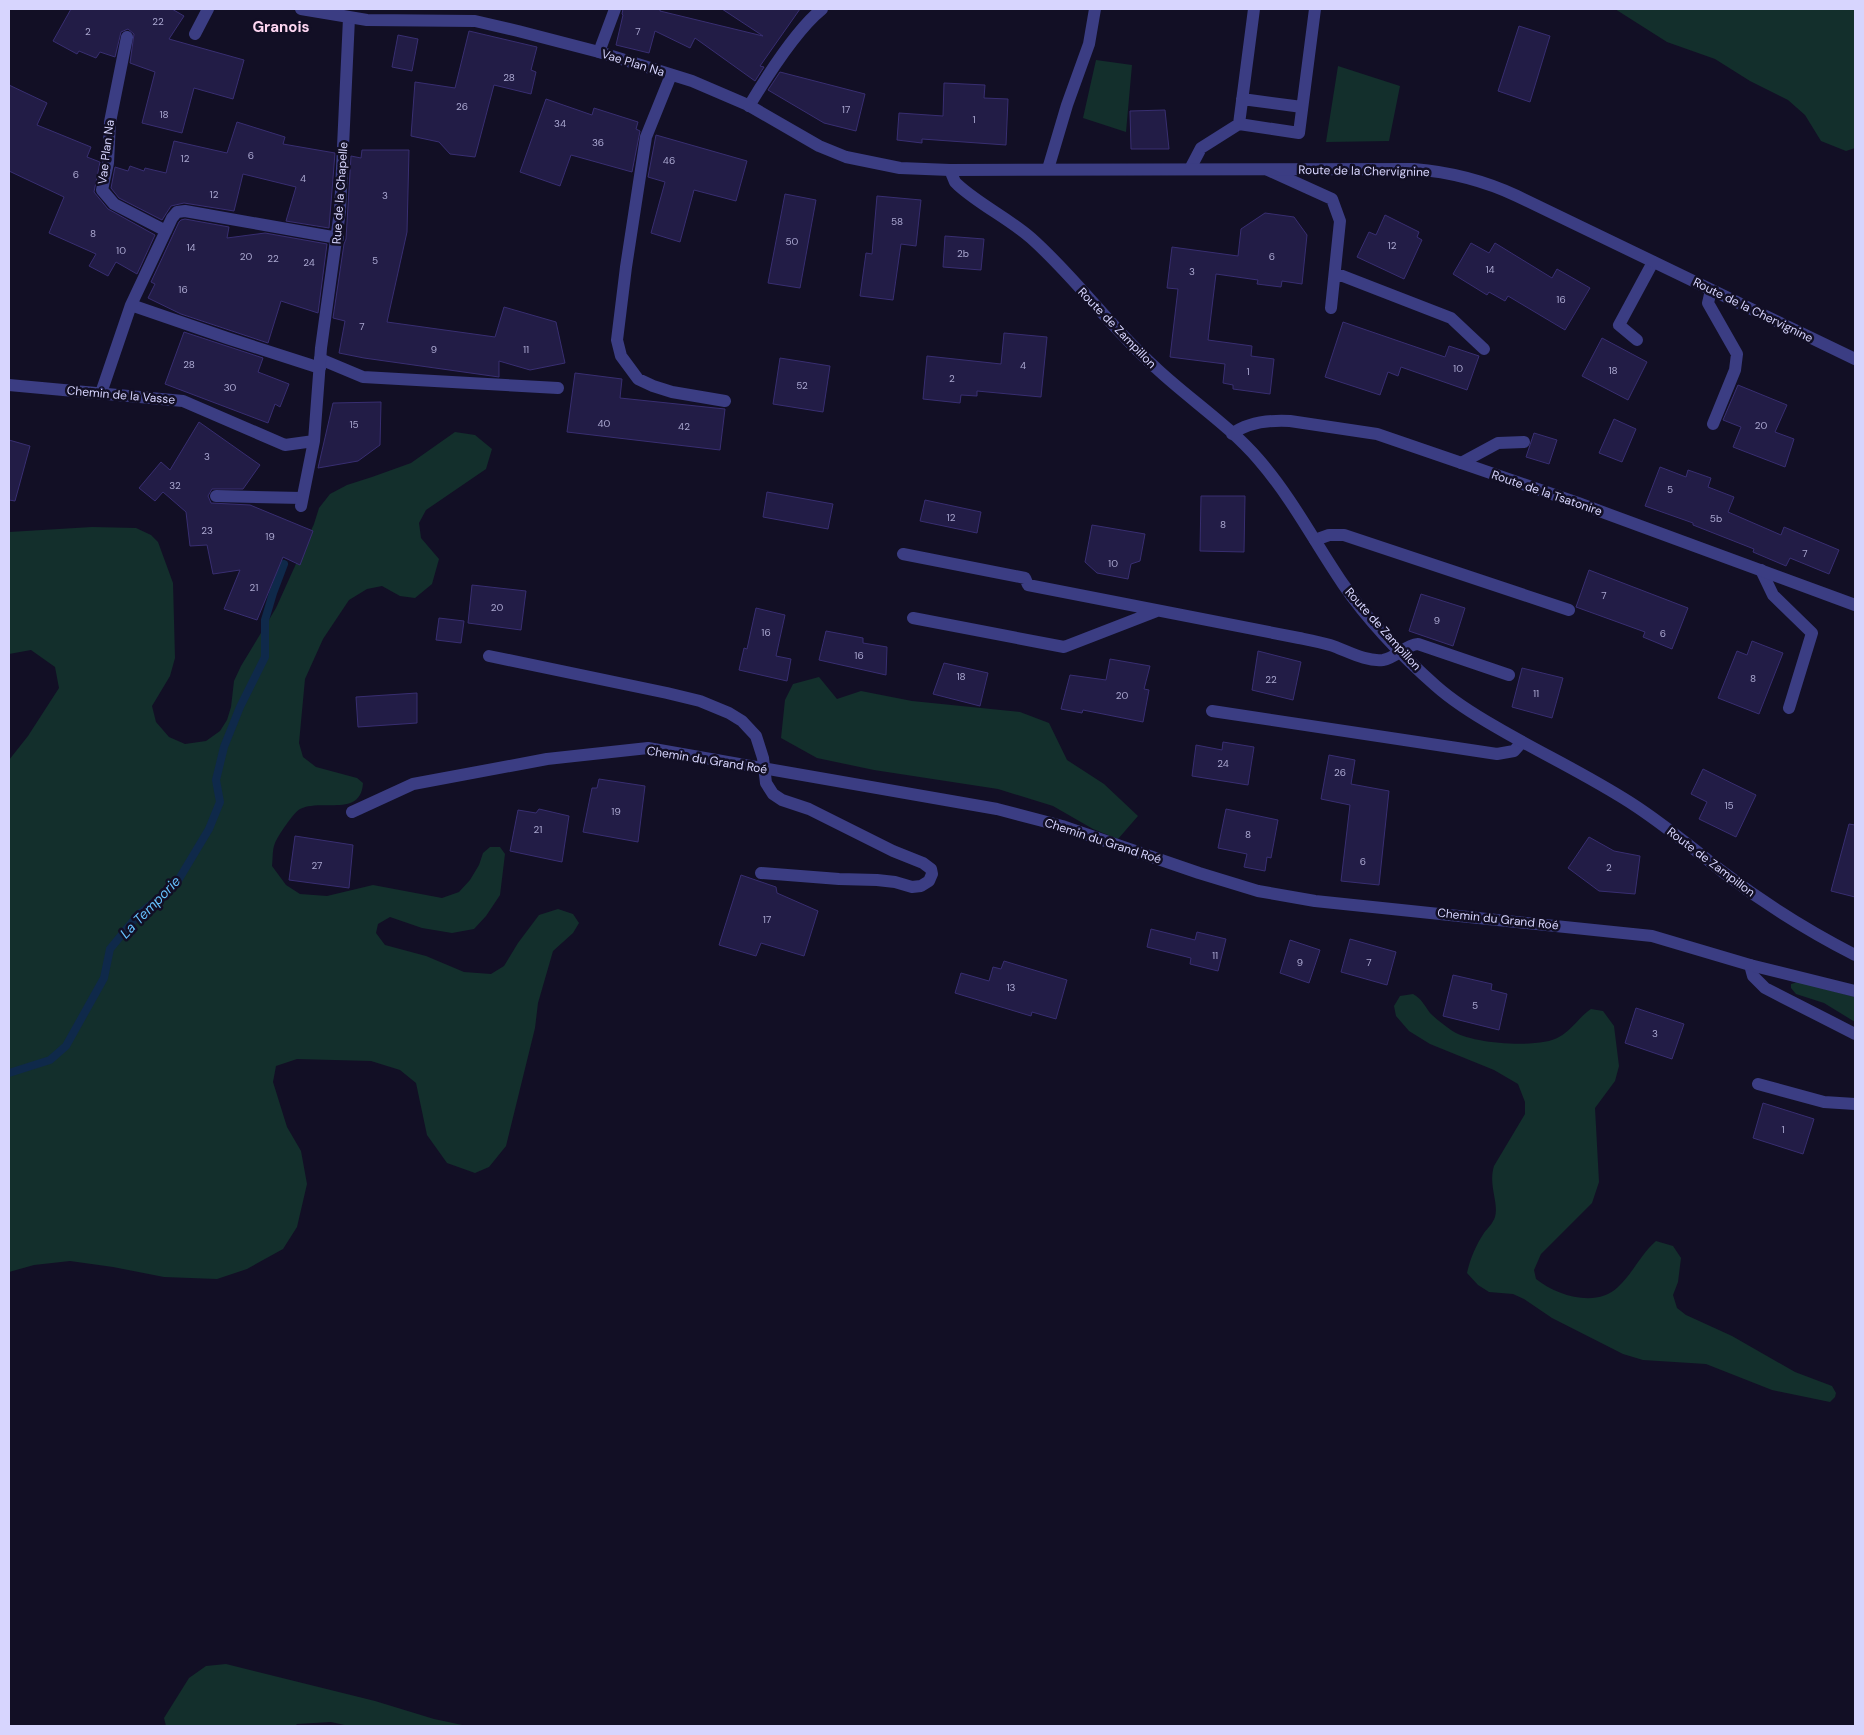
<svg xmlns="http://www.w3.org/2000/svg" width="1864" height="1735" font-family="'DM Sans',sans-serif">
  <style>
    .green { fill: #132f2c }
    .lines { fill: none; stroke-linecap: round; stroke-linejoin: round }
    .stream { stroke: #0f294a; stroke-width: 8 }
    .building { fill: #221c46; stroke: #382e71 }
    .service { stroke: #3b3d83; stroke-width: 12 }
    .minor { stroke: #3b3d83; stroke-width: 12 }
    .tertiary { stroke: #3b3d83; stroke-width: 12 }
    .labels { text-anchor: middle; stroke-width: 5; stroke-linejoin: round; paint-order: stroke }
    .number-label { font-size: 10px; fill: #aaa7d0 }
    .street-label { font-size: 12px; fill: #d7d5fe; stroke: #120f25 }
    .water-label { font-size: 14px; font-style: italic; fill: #65bffc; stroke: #120f25 }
    .quarter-label { font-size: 15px; font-weight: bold; fill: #fed7f2; stroke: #120f25 }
  </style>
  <rect width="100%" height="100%" fill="#120f25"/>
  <!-- green -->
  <path class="green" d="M1615,9H1855V148L1846,151L1821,141L1805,115L1788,100L1750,81L1715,59L1667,42Z
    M1096,60L1132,65L1126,132L1083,118Z
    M1338,66L1400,86L1389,141L1326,142Z
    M455,432L475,435L492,449L486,469L426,510L419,523L421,538L439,559L432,584L415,598L400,596L382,586L367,589L349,600L323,639L305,679L299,743L303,757L316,767L357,778L363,783C361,818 321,798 300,809C293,813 278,836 275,843C272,850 273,859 272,866L286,885L300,894L327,896L373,885L442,898L459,892L470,880L479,865L483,853L490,847H500L505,854L500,895L486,916L474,929L452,933L422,928L390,917L378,924L376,933L385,945L426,956L464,972L491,974L504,966L518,943L539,915L558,909L573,914L579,923L573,933L553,951L538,1003L535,1028L506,1146L489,1167L475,1173L447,1163L427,1135L416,1083L400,1070L371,1061L297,1059L276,1066L273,1082L287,1127L301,1151L307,1184L297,1227L283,1249L247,1269L217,1279L164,1277L113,1267L70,1261L34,1265L9,1272V760L28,736L59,688L55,667L31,650L9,654V532L92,527L136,528L151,535L158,542L173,583L175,658L170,676L152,706L156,722L169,737L185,744L206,741L220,731L227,720L231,707L234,681L241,666L276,608L314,524L319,508L330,494L347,485L372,477L411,463Z
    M819,677L837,699L861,691L912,701L1020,712L1049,723L1067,760L1104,784L1138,816L1118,839L1093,829L1053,806L998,789L874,770L817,758L781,738L785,700L793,684Z
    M1798,982L1855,997V1022L1824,1003L1796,994L1791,988V984Z
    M1413,994C1422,999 1424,1005 1430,1013C1436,1019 1444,1025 1451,1030C1469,1044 1540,1049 1559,1037C1572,1030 1579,1017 1591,1009L1603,1011L1614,1026L1619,1066L1615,1081L1595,1108L1599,1182L1592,1203L1541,1254L1534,1270L1536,1279C1557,1296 1597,1308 1618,1287C1633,1273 1641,1254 1656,1241L1673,1246L1681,1258L1678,1282L1673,1295L1677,1308L1686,1315L1732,1336L1795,1372L1832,1386L1836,1393L1835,1397L1830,1402L1772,1390L1706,1364L1643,1360L1623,1354L1552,1318L1524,1299L1513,1294L1489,1292L1478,1285L1467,1273C1470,1259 1476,1245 1484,1233C1488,1228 1493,1223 1495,1217C1499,1202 1488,1186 1494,1166L1525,1114V1102L1518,1084L1494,1070L1430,1044L1409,1031L1396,1016L1394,1006L1400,996Z
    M226,1664L375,1701L434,1719L467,1726H349L331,1722L297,1724L295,1726H166L164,1718L189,1678L206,1666Z"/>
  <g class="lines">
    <!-- stream -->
    <path class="stream" d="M9,1073L50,1060L66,1046L104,978L110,949L138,915L176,884L209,829L220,802L216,780L224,747L240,707L265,657V620L273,593L284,564"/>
  </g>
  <!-- building -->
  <path class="building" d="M71,9H172L184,16L169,39L244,60L233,99L194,88L182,133L142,123L155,72L130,63L134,34L128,29L121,32L115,57L100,52L96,58L79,51L77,54L53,41Z
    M623,9H660V11L763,36L722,9H800L760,66L764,67L755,81L695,38L690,48L655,31L649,53L616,45L623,15L622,14Z
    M1519,26L1550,36L1530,102L1498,91Z
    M469,31L537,47L531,70L536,72L531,94L494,85L475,157L450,154L439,142L411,136L415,82L455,88Z
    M398,35L418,39L412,71L392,67Z
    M780,72L865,94L856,131L824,123L768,90Z
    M944,83L985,85L984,98L1008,99L1006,145L922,139V143L897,140L899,113L943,116Z
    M9,85L47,103L37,125L91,147L87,157L100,162L94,192L108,209L155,235L137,274L116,262L108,276L89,266L96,254L49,233L64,197L9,171Z
    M546,99L592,115L594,108L638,122L636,129L640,131L632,172L571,155L560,186L520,172Z
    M1165,110L1169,149H1131L1130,111Z
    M237,122L285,137L283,144L335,153L329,228L286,221L296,187L243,174L234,211L184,203L171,206L162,220L119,198L111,188L115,167L128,171L130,166L144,171L145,168L166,173L174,141L227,153Z
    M656,135L747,161L736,201L694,190L680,242L651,233L665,182L648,177Z
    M362,150H409L407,232L387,322L495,337L504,307L556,322L565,363L530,370L499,361V377L364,358L339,353L345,321L333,318L344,244L346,239L351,156L361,158Z
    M785,194L816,200L800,288L768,283Z
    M877,196L921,200L916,246L901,244L893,300L860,296L866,253L872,254Z
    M1265,213L1294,217L1307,235L1302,284L1282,281L1281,287L1257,284L1258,280L1216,274L1208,340L1252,346L1251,356L1274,359L1270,394L1233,389V385L1223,383L1225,364L1170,357L1178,289L1167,288L1172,247L1238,256L1241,229Z
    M1385,215L1419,232L1417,237L1422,240L1404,279L1357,257L1369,232L1376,235Z
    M185,219L229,227L227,238L265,233L327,244L318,313L281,301L268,343L181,314L148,298L155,284L151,282L179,222L181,220Z
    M945,236L984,239L981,270L943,267Z
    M1471,243L1489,253L1495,243L1552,278L1557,269L1590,288L1565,330L1508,296L1505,301L1489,292L1487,295L1453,274Z
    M1343,322L1445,357L1449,346L1479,356L1467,390L1401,367L1398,376L1388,372L1380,395L1325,377Z
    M184,332L263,358L258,372L289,384L280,407L275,404L268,423L165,384Z
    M1004,333L1047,337L1041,397L977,391V396L961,395L960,403L923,399L927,356L1001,364Z
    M1602,338L1647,362L1628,400L1582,376Z
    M780,358L830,366L823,412L773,404Z
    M575,373L622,379L620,398L725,409L720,450L567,432Z
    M1738,385L1787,405L1775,432L1794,439L1785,467L1733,447L1741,427L1723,420Z
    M381,402L380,445L358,461L318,468L333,403Z
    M1614,419L1636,429L1622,462L1599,453Z
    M199,422L260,465L243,489H212L208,496L211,503L250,505L313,531L300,565L283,557L257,620L224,609L240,570L213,574L207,545L190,546L186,512L163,492L155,501L139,488L161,462L170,470Z
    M1534,433L1557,440L1549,464L1526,457Z
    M9,440L30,446L15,501L9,500Z
    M1660,467L1686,477L1688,470L1711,478L1708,487L1734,497L1728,512L1781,535L1784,527L1839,550L1829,574L1790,558L1786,566L1753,552L1754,549L1693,525V523L1645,506Z
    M767,492L833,504L828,529L763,517Z
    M1201,496H1245L1244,552L1200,551Z
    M925,500L981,512L977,533L920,521Z
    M1092,525L1145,534L1140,561L1131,564L1128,579L1097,573L1085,562Z
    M1589,570L1688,608L1672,649L1643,637L1645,632L1576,607Z
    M472,585L526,591L521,630L468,623Z
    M1421,594L1465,608L1453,646L1409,631Z
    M756,608L785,615L776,656L791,659L787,681L739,670L744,648L747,649Z
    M439,618L464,621L461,643L436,640Z
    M826,631L863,638V643L887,647L886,675L819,660Z
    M1752,641L1783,653L1759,714L1718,698L1737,651L1747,655Z
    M1258,651L1301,662L1293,700L1252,690Z
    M1110,659L1150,666L1144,689L1149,690L1143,722L1083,710L1082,713L1061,709L1070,675L1106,680Z
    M944,663L988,673L980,706L933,694Z
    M1522,668L1563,678L1552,718L1512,707Z
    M417,693V723L358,727L356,697Z
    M1223,742L1254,747L1248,785L1192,776L1196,745L1222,750Z
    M1329,755L1355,760L1351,784L1389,791L1379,885L1341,881L1350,805L1321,799Z
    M1703,769L1756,795L1736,837L1699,819L1707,802L1691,794Z
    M599,779L645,786L638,842L583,832L592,788H597Z
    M539,809L569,816L562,862L510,851L518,810L536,813Z
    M1226,809L1278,820L1271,858L1267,857L1265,871L1244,867L1247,854L1218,848Z
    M1849,824L1855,825V897L1831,891Z
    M295,836L353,845L349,888L289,880Z
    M1589,837L1614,851L1640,856L1635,894L1599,891L1568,868Z
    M741,875L776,887L777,893L818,911L804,956L761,943L756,956L719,945Z
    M1151,929L1195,940L1197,932L1226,939L1218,971L1190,964L1191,958L1147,947Z
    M1350,939L1396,952L1387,985L1341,972Z
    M1290,940L1320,950L1309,983L1280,973Z
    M1004,961L1067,980L1056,1019L1032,1012L1031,1016L955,993L961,973L989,981L993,967L1001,969Z
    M1453,975L1492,984L1491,990L1507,994L1499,1030L1443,1016Z
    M1636,1008L1684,1024L1672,1059L1625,1043Z
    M1763,1103L1814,1119L1803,1154L1753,1138Z"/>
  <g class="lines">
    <!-- service -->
    <path class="service" d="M195,34L208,9
      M671,75L646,137L626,267L617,340L621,356L638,379L653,386L672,392L725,401
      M1242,99L1302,107
      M749,106C767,76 796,30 822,9
      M1239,124L1254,9
      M1190,169L1201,148L1239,124L1299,133L1315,9
      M1268,170L1332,199L1340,221L1331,308
      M1335,273L1451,318L1484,349
      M1711,290L1708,303L1737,354L1735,370L1713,424
      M1637,340L1619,325L1653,262
      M320,359L363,377L558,388
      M1461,463L1498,443L1524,442
      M216,496L302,498
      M1315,540L1329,535H1344L1569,610
      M903,554L1025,578L1028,585L1299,638C1309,640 1320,642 1330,645C1346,650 1365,662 1383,660C1396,658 1405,645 1418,644L1509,675
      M1761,570L1773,595L1812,633L1789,708
      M913,618L1064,647L1157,611
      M489,656L667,693L700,701L729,713L742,721L756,736L763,758L766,783L773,794L782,800L809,809L893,851L923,863L931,869L932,874L929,881L921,886L912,887L895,882L877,880L839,879L761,873
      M1212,711L1497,754L1514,751L1522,742
      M1750,965L1753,976L1765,988L1855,1034
      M1758,1084L1824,1102L1855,1104"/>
    <!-- minor -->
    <path class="minor" d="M127,37L110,122L108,163L102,190L114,204L166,231
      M599,52L615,9
      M1048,169L1067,105L1089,44L1095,9
      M950,170L955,182L958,185C980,205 1008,218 1031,238C1076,278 1111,328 1156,368C1189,399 1229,425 1259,460C1292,498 1315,543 1343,584C1369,622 1402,656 1436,686C1454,702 1475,715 1496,727C1542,754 1592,777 1637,807C1667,827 1695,850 1723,872C1765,904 1808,931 1855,955
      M131,305L227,338L320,368
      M9,385L183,401L285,445L314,441
      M101,393L131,305L172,218L177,212L185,211L338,238
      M1232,434C1248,422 1271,420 1290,421L1377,434L1578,503L1855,605
      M301,506L314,441L321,348L340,211L349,18
      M352,812L413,784L547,759L648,748L997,809L1062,826L1199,873L1258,891L1315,901L1652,936L1750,965L1855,991"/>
    <!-- tertiary -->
    <path class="tertiary" d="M301,9L367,20L475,21L518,31L599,52L692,81L748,105L819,146L846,157L900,168L950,170L1414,169C1450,172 1483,180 1517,196L1855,359"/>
  </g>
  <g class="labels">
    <!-- number labels -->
    <g class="number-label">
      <text x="158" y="25">22</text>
      <text x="88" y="35">2</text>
      <text x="638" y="35">7</text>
      <text x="509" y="81">28</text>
      <text x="462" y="110">26</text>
      <text x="846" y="113">17</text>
      <text x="164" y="118">18</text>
      <text x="974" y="123">1</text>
      <text x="560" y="127">34</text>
      <text x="598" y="146">36</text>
      <text x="251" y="159">6</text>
      <text x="185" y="162">12</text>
      <text x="669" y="164">46</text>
      <text x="76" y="178">6</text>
      <text x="303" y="182">4</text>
      <text x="214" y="198">12</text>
      <text x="385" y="199">3</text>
      <text x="897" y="225">58</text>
      <text x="93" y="237">8</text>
      <text x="792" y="245">50</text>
      <text x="1392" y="249">12</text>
      <text x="191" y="251">14</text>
      <text x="121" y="254">10</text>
      <text x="963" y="257">2b</text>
      <text x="246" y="260">20</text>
      <text x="1272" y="260">6</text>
      <text x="273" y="262">22</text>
      <text x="375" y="264">5</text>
      <text x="309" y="266">24</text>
      <text x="1490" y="273">14</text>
      <text x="1192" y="275">3</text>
      <text x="183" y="293">16</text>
      <text x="1561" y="303">16</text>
      <text x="362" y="330">7</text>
      <text x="434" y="353">9</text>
      <text x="526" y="353">11</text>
      <text x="189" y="368">28</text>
      <text x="1023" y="369">4</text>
      <text x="1458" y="372">10</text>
      <text x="1613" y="374">18</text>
      <text x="1248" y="375">1</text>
      <text x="952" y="382">2</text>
      <text x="802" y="389">52</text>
      <text x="230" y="391">30</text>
      <text x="604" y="427">40</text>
      <text x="354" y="428">15</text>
      <text x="1761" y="429">20</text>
      <text x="684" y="430">42</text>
      <text x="207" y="460">3</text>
      <text x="175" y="489">32</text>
      <text x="1670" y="493">5</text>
      <text x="951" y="521">12</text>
      <text x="1716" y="522">5b</text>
      <text x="1223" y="528">8</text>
      <text x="207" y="534">23</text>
      <text x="270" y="540">19</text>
      <text x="1805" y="557">7</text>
      <text x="1113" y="567">10</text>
      <text x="254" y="591">21</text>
      <text x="1604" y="599">7</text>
      <text x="497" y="611">20</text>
      <text x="1437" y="624">9</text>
      <text x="766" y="636">16</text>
      <text x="1663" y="637">6</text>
      <text x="859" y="659">16</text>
      <text x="961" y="680">18</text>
      <text x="1753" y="682">8</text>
      <text x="1271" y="683">22</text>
      <text x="1536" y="697">11</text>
      <text x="1122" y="699">20</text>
      <text x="1223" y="767">24</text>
      <text x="1340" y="776">26</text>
      <text x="1729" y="809">15</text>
      <text x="616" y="815">19</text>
      <text x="538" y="833">21</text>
      <text x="1248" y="838">8</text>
      <text x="1363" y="865">6</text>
      <text x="317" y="869">27</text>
      <text x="1609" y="871">2</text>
      <text x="767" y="923">17</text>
      <text x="1215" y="959">11</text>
      <text x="1300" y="966">9</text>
      <text x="1369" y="966">7</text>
      <text x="1011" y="991">13</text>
      <text x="1475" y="1009">5</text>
      <text x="1655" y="1037">3</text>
      <text x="1783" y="1133">1</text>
    </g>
    <!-- street labels -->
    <g class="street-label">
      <text transform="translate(633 63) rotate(17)" y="4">Vae Plan Na</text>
      <text transform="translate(106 152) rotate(-83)" y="4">Vae Plan Na</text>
      <text transform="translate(1364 171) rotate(1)" y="4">Route de la Chervignine</text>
      <text transform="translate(340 193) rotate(-86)" y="4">Rue de la Chapelle</text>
      <text transform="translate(1753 310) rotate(26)" y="4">Route de la Chervignine</text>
      <text transform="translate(1117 328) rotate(46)" y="4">Route de Zampillon</text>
      <text transform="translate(121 395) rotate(5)" y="4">Chemin de la Vasse</text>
      <text transform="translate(1547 493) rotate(19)" y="4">Route de la Tsatonire</text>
      <text transform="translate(1383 629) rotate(48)" y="4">Route de Zampillon</text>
      <text transform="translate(707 760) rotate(9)" y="4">Chemin du Grand Roé</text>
      <text transform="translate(1103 841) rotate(18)" y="4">Chemin du Grand Roé</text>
      <text transform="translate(1711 862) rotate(37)" y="4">Route de Zampillon</text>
      <text transform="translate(1498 919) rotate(6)" y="4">Chemin du Grand Roé</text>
    </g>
    <!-- water labels -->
    <g class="water-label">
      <text transform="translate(150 907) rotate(-46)" y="5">La Temporie</text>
    </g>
    <!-- quarter labels -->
    <g class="quarter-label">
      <text x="281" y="32">Granois</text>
    </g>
  </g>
  <!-- border -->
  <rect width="1864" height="1735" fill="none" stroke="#d7d5fe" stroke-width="20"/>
</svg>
